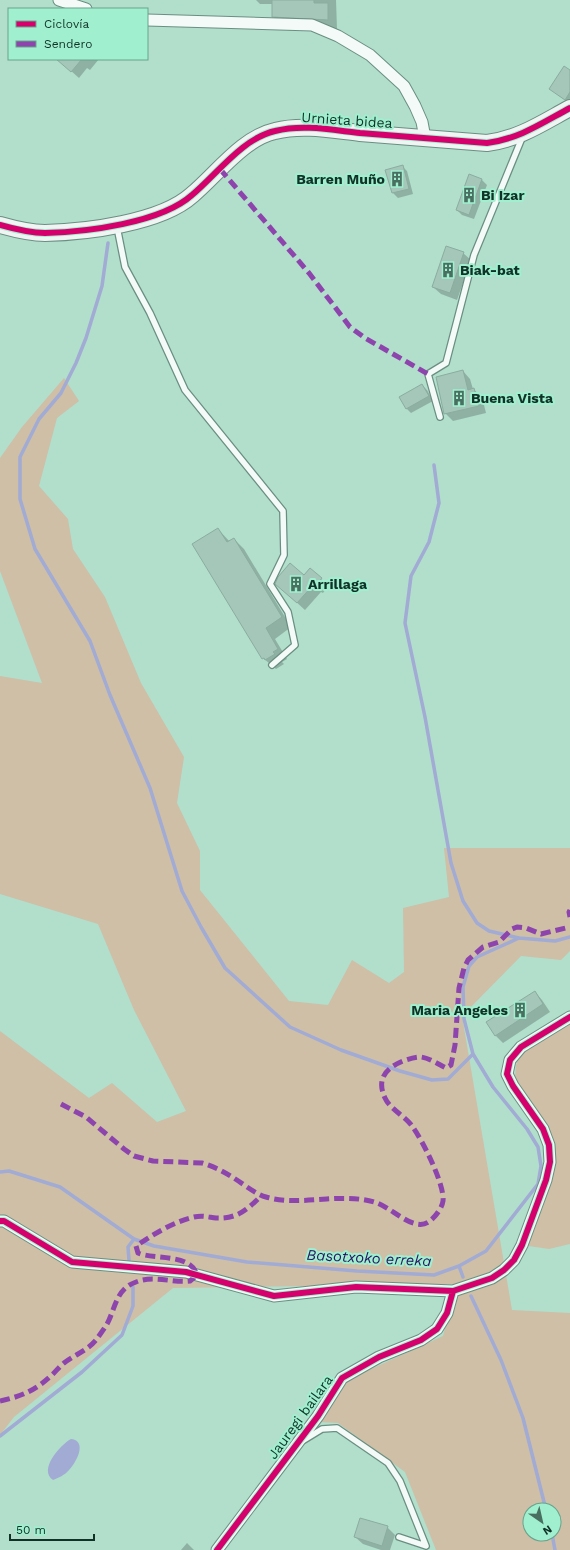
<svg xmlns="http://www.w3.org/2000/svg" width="570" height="1550" font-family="'Work Sans',sans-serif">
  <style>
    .green { fill: #cebfa6; fill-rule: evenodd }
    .water { fill: #a1abd4 }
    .shadow { fill: #0003 }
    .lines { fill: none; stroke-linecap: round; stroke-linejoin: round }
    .stream { stroke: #a1abd4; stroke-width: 3.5 }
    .building { fill: #a4c7b9; stroke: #8aad9f }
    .lane-casing { stroke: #6a8f82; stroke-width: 8 }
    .street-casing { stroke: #6a8f82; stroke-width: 13 }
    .secondary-casing { stroke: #6a8f82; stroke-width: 18 }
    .lane { stroke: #f3faf7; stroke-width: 5.5 }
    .street { stroke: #f3faf7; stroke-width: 11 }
    .secondary { stroke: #f0f5f3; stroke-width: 16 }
    .quiet { stroke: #8e44ad; stroke-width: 5; stroke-dasharray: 10 5; stroke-linecap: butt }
    .cycleway-casing { stroke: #a0f0d0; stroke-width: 8 }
    .cycleway { stroke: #d6006c; stroke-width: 6 }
    .labels { text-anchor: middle; stroke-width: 4; stroke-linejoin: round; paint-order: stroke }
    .street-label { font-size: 14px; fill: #113327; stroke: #a0f0d0 }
    .poi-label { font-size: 14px; font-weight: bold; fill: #113327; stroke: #a0f0d0; text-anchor: start }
    .water-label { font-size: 15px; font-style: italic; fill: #291663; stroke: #a0f0d0 }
  </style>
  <rect width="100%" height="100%" fill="#b2decc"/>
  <!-- green -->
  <path class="green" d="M64,378L79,401L57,418L39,486L68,519L73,549L105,597L141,683L184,757L177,803L200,851V890L289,1001L328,1005L352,960L389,983L404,972L403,908L449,897L444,848H570V951L561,960L521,956L462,1016L512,1310L570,1313V1550H436L405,1472L338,1423L319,1422L345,1381L443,1336L457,1284L173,1288L14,1417L0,1435V1031L89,1098L112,1083L157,1122L186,1111L134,1010L98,924L0,894V676L42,683L0,571V458L22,427ZM530,1510H554V1534H530Z
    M570,1023V1244L549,1249L522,1245L546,1180L549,1145L515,1078L516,1065L520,1055L526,1048Z"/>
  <!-- water -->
  <path class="water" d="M71,1439C88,1441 76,1463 69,1470C65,1475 58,1478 53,1480C38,1470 60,1445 71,1439Z"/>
  <!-- shadow -->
  <path class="shadow" d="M256,0H336L337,29L283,26L273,16V4H260Z
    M61,59H99L90,70L87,68L79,78L70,70Z
    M570,71V104L550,89Z
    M402,166L407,171L413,194L398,198L393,193Z
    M482,180L487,185L474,219L462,215L457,210Z
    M463,253L471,260L457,300L441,294L433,287Z
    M463,371L470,379L473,389L482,397L486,413L453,421L445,413Z
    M422,385L427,390L433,401L411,413L406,408Z
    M218,529L230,542L234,539L244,549L291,627L275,639L287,659L282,662L284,664L276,669L263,658Z
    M304,576L321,579L328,586L323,593L321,592L305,610L284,591Z
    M535,992L542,1000L550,1012L503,1043L496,1036L488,1023Z
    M387,1527L395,1535L390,1550H381L363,1544L355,1537Z
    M187,1543L194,1550H181Z"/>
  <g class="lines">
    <!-- stream -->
    <path class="stream" d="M108,243L102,286L86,338L76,363L61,393L39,419L20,457V499L35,549L90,641L110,695L150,788L182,891L201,927L225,968L290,1027L341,1050L400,1071L432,1080L448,1079L473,1054
      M434,465L439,503L429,542L411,576L405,623L425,717L451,863L463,901L477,923L489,931L519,938
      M0,1172L9,1171L60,1187L134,1239L154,1246L247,1262L357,1271L434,1275L459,1266L486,1251L538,1184L541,1166L538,1147L527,1129L493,1087L473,1054L464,1019L463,987L469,966L477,957L519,938L555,941L570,937
      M129,1260L128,1247L134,1239
      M459,1266L463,1277
      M471,1296L501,1360L523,1418L546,1510
      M0,1436L82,1372L122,1335L133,1306V1287
      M552,1534L555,1550"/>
  </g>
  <!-- building -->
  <path class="building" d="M272,0H314V3H328V20L272,17Z
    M56,59H82L71,72Z
    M564,66L570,70V92L565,100L549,89Z
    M403,165L409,189L392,193L385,170Z
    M469,174L482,179L469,215L456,210Z
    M446,246L464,252L450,293L432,287Z
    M463,370L468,390L474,388L479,406L444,414L436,377Z
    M422,384L429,396L406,409L399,397Z
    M218,528L227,542L234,538L282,617L266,628L278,649L273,652L275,654L265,660L264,658L262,659L192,544Z
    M290,563L304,575L310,568L322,578L315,587L313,585L297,603L275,584L278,577Z
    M535,991L543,1004L495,1036L486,1022Z
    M360,1518L388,1526L382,1546L354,1537Z"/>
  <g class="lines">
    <!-- lane casing -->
    <g class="lane-casing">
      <path id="lane" d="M117,227L125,267L150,313L185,390L283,511L284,555L270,584L288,612L295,645L272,665
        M440,417L428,374L446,363L474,255L522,138
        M304,1440L322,1429L337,1428L388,1463L400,1481L426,1546L399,1537"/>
    </g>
    <!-- street casing -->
    <g class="street-casing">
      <path id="street" d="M59,0L86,9
        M147,20L312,25L338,36L370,55L404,86L415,106L422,122L425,138
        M0,1221H4L72,1262L186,1272L274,1296L356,1287L453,1291L492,1278L504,1270L514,1260L522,1245L546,1180L550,1162L549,1145L543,1129L513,1086L507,1074L510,1060L521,1047L570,1017
        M217,1550L318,1416L342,1378L379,1357L421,1340L437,1329L447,1313L453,1291"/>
    </g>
    <!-- secondary casing -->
    <g class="secondary-casing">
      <path id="secondary" d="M0,225C14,229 30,233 45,233C86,232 161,223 192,195C217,174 243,138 275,131C303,124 332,130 360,133C402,136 444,140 487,143C519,139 542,123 570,108"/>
    </g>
    <!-- lane -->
    <use href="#lane" class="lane"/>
    <!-- street -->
    <use href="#street" class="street"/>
    <!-- secondary -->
    <use href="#secondary" class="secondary"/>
    <!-- quiet -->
    <path class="quiet" d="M220,169L309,273L350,327L365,338L428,374
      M570,910L569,912L570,917
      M61,1104L86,1117L124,1149L134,1156L153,1161L202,1163C219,1168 233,1177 247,1187C253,1191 259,1195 266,1197C299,1207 339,1192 374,1202C391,1206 414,1234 430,1221C436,1216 442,1208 443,1201C445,1185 422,1139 412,1126C405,1116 390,1109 385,1098C376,1079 386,1068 403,1061C409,1059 415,1057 421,1057C429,1058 438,1064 446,1068L451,1065L455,1045L459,988L464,968L468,960L483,947L499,942L512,929L517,927L526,928L541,934L570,927
      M0,1401C23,1396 36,1390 53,1374C57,1370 60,1366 64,1363C74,1355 87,1351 96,1340C100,1334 106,1327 109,1320C116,1304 118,1288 136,1282C153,1275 173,1283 190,1281L197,1275C191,1253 154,1260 138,1253L136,1246C154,1234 173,1222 194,1217C202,1215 208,1217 216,1218C237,1219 247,1210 261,1196"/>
    <!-- cycleway casing -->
    <g class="cycleway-casing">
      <path id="cycleway" d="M0,225C14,229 30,233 45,233C86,232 161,223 192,195C217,174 243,138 275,131C303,124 332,130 360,133C402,136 444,140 487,143C519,139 542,123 570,108
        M0,1221H4L72,1262L186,1272L274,1296L356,1287L453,1291L492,1278L504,1270L514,1260L522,1245L546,1180L550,1162L549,1145L543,1129L513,1086L507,1074L510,1060L521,1047L570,1017
        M217,1550L318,1416L342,1378L379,1357L421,1340L437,1329L447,1313L453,1291"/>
    </g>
    <!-- cycleway -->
    <use href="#cycleway" class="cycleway"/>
  </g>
  <!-- icons -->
  <defs>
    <g id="building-bare" transform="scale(1.2)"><path d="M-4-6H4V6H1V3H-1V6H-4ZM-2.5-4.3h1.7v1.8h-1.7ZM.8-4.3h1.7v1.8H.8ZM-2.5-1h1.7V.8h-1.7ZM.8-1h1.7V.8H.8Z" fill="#496f61" stroke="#a0f0d0" stroke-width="2.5" paint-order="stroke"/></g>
  </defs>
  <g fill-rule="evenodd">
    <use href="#building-bare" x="397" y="179"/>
    <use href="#building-bare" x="469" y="195"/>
    <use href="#building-bare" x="448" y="270"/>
    <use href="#building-bare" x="459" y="398"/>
    <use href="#building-bare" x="296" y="584"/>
    <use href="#building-bare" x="520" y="1010"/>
  </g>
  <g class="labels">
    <!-- street labels -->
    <g class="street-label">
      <text transform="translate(347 120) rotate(4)" y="5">Urnieta bidea</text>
      <text transform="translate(300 1417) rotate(-54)" y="5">Jauregi bailara</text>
    </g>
    <!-- poi labels -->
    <g class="poi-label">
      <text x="385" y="184" text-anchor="end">Barren Muño</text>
      <text x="481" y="200">Bi Izar</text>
      <text x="460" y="275">Biak-bat</text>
      <text x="471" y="403">Buena Vista</text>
      <text x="308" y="589">Arrillaga</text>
      <text x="508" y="1015" text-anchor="end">Maria Angeles</text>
    </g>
    <!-- water labels -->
    <g class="water-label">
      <text transform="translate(369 1258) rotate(3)" y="5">Basotxoko erreka</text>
    </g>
  </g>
  <!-- legend -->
  <rect x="8" y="8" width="140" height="52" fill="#a0f0d0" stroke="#67a48c"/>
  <rect x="16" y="21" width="20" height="6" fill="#d6006c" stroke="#67a48c"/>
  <text x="44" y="28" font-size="12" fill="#113327">Ciclovía</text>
  <rect x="16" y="41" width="20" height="6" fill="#8e44ad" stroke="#67a48c"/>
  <text x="44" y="48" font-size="12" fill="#113327">Sendero</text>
  <!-- north arrow -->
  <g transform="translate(542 1522) rotate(146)"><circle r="19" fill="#a0f0d0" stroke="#67a48c"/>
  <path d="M0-3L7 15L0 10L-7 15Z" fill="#496f61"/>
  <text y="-6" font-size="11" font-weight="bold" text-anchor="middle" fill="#113327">N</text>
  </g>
  <!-- scale -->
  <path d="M10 1534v6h84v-6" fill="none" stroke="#113327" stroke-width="2"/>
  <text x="16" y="1534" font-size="12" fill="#113327" stroke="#a0f0d0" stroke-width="3" paint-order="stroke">50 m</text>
</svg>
